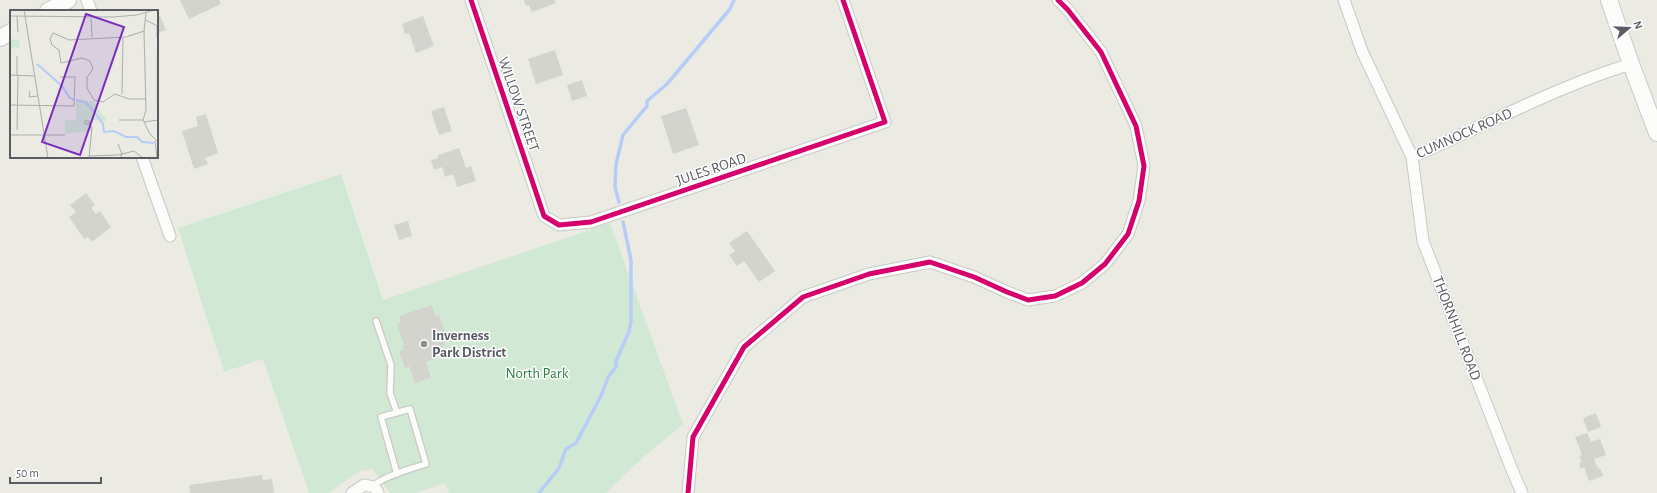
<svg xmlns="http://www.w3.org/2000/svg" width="1657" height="493" font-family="'Alegreya Sans',sans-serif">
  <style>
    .green { fill: #d1e9d4 }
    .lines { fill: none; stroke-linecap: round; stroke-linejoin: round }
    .stream { stroke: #b7cdf7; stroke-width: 3.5 }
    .building { fill: #d4d4cf }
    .lane-casing { stroke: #c8c8c7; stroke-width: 8 }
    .street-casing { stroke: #c8c8c7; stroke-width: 13 }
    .secondary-casing { stroke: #cacaca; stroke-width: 18 }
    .lane { stroke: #fcfcfb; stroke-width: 5.5 }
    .street { stroke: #fcfcfb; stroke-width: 11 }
    .secondary { stroke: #fcfcfb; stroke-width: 16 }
    .cycleway-casing { stroke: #fff; stroke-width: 8 }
    .cycleway { stroke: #d6006c; stroke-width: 5 }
    .poi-dot { fill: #8d8e91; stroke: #fff; stroke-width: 1.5 }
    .labels { text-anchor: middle; stroke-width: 3; stroke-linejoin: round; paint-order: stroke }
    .street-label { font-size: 15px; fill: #5a5c64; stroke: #fff }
    .poi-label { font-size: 15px; font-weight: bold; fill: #5a5c64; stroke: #fff; text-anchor: start }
    .park-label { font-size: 15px; fill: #2c8143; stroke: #fff }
    .inset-river { fill: none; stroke: #b7cdf7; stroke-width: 2 }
    .inset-road { fill: none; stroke: #adaead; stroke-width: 1 }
    .view { fill: #7b2cbf; fill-opacity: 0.15; stroke: #7b2cbf; stroke-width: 2 }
    .inset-edge { fill: none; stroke: #5a5c64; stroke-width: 2 }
  </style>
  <rect width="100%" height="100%" fill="#ebebe4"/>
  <!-- green -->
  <path class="green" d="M341,174L383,300L610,223L683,424L638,462L606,493H449L445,483L415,493H390L372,469L359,471L329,493H309L263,359L224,372L178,228Z"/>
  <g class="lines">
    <!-- stream -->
    <path class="stream" d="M619,202L615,187L616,164L623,135L647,106V101L667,84L730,9L734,0
      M539,493L559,468L566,449L576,443L601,396L608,377L616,367V361L629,332L631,321V260L623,222"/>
  </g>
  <!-- building -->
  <path class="building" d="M180,0H219L221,4L189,19Z
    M524,0H555L556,3L532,12L529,5L526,6Z
    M160,16L166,30L158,33L159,36L157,37V17Z
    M423,16L434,46L416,53L409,33L405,34L402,24Z
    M555,50L563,75L536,84L528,59Z
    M582,80L587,96L572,101L567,85Z
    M444,107L452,131L439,135L431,111Z
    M686,108L699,145L673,154L661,116Z
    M206,114L218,153L205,158L208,164L194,169L182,131L198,126L196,117Z
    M459,148L466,168L471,166L476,181L457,187L453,174L445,177L442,167L434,170L431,160L438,158V155Z
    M86,193L95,205L91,208L96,214L100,211L111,227L92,242L88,237L84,239L69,217L76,212L70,205Z
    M408,221L412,236L399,240L394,225Z
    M747,231L775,271L759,282L744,261L737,266L729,255L735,251L729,243Z
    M432,305L435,316L439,315L448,341L444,342L445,345L434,348L437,358L426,362L431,378L415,383L409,366L405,368L399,351L404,350L402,346L404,345L397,324L401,322L399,316Z
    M1596,413L1601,427L1588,432L1583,418Z
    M1587,433L1591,442L1600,439L1606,455L1594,459L1598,469L1600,468L1603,476L1589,481L1584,467L1581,469L1579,463L1582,462L1579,456L1582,455L1575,437Z
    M262,475L263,480L272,479L274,493H190L189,485Z"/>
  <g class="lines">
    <!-- lane casing -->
    <g class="lane-casing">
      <path id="lane" d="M376,321L391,365L390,393L397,413
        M372,486C388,475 407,470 426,464L410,409L381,417L397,474"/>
    </g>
    <!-- street casing -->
    <g class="street-casing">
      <path id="street" d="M87,0L91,11
        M471,0L544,216L559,225L591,222L885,122L843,0
        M1344,0L1362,51L1412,157L1423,241L1512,470L1522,493
        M142,157L170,236
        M1412,157C1485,126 1555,87 1631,64
        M352,493L364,485C370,486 376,486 378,493
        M688,493L693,437L744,347L803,297L869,274L930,262L974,277L1007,292L1028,300L1055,296L1082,283L1105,264L1128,234L1139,201L1144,166L1136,126L1101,52L1068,10L1058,0"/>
    </g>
    <!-- secondary casing -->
    <g class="secondary-casing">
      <path id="secondary" d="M1609,0L1631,64L1657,133
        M48,11L68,0
        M0,38L11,32"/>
    </g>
    <!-- lane -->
    <use href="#lane" class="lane"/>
    <!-- street -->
    <use href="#street" class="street"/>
    <!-- secondary -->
    <use href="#secondary" class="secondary"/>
    <!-- cycleway casing -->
    <g class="cycleway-casing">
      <path id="cycleway" d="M471,0L544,216L559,225L591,222L885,122L843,0
        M688,493L693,437L744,347L803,297L869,274L930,262L974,277L1007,292L1028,300L1055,296L1082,283L1105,264L1128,234L1139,201L1144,166L1136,126L1101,52L1068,10L1058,0"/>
    </g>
    <!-- cycleway -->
    <use href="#cycleway" class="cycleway"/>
  </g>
  <!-- markers -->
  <circle class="poi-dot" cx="424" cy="344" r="4"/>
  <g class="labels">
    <!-- street labels -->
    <g class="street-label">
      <text transform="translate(519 104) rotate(71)" y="5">WILLOW STREET</text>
      <text transform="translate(1464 133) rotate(-24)" y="5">CUMNOCK ROAD</text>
      <text transform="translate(711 169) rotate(-19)" y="5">JULES ROAD</text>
      <text transform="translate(1457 328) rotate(69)" y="5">THORNHILL ROAD</text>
    </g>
    <!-- poi labels -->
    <g class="poi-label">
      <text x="432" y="340">Inverness<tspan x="432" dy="17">Park District</tspan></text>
    </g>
    <!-- park labels -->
    <g class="park-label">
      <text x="537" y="378">North Park</text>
    </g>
  </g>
  <!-- overview -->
  <g transform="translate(10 10)">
    <rect width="148" height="148" fill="#ebebe4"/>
    <path d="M5,29L9,30L10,37L0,39V30ZM146,40H148V99L146,97ZM66,91H83L97,111L82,110L78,117L80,121L55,124V110H66Z" fill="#d1e9d4"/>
    <path class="inset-river" d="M27,54L52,76L59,87L64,90M66,90L75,92L82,99L93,114L94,122L104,121L116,127H127L132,132L144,133"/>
    <path class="inset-road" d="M14,0L38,148M136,3L134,21L136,100L133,110L140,124L148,132M0,6L103,7L127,5L144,0M7,6L8,22M81,8L82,27M136,10L147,16V27M134,21L116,27L59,30L43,23L40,29L42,35L49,40L51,53L72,48L80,51L83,59L77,67V78L84,90L93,92L105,84L119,89H136M0,65L24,66M7,65V46M20,81L19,87L28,86M112,84L113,28M0,95L64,96L65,67H50M109,110H133M134,112L148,110M79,114H75V111H79L80,116M7,120L8,65M0,125H55M145,131L147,148M108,134L112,144L110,148M79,146L108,145L124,141L133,148M79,148L82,117L80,116L82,122"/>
    <path class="view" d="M76,4L114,17L70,145L32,132Z"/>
    <rect width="148" height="148" class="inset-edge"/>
  </g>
  <!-- north arrow -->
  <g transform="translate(1629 28) rotate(71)" stroke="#ffffff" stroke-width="3" paint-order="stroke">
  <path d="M0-3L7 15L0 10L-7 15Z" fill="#5a5c64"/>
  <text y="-6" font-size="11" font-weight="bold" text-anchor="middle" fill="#5a5c64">N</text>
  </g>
  <!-- scale -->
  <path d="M10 477v6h91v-6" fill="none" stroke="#5a5c64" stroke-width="2"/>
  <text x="16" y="477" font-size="12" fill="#5a5c64" stroke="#ffffff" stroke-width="3" paint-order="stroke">50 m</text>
</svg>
